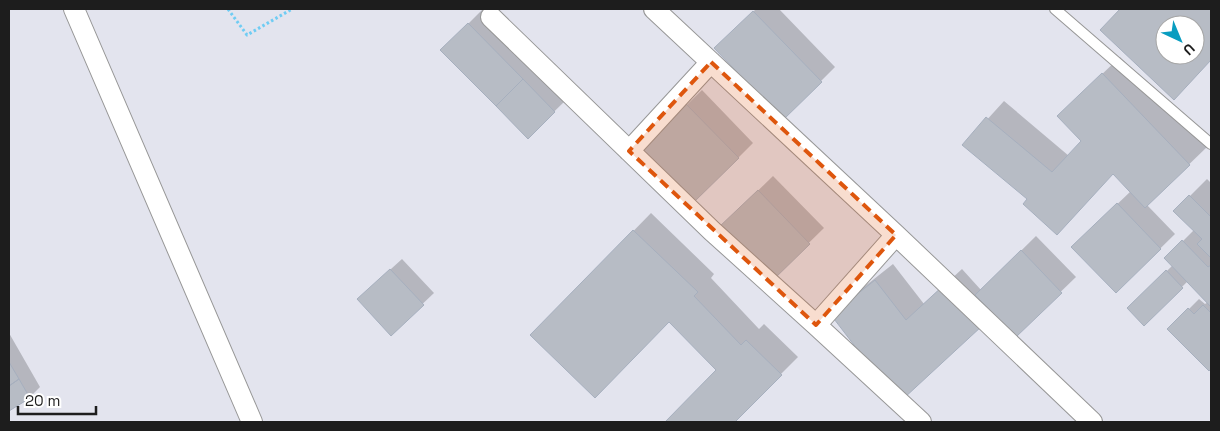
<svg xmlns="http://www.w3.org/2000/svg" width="1220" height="431" font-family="'Space Grotesk',sans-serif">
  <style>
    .shadow { fill: #0003; fill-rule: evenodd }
    .building { fill: #b7bcc5; stroke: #a6afbe; fill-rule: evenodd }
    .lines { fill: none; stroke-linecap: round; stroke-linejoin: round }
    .service-casing { stroke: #979797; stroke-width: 12 }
    .minor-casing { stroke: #979797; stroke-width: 22 }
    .path { stroke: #6fccf3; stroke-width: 3; stroke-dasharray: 2.5 2.5; stroke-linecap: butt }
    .service { stroke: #fff; stroke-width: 10 }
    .minor { stroke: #fff; stroke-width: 20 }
    .marked { fill: #de560d; fill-opacity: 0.2; stroke: #de560d; stroke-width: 4; stroke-dasharray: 10 6; stroke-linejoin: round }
  </style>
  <rect width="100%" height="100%" fill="#e3e4ee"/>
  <!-- shadow -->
  <path class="shadow" d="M483,9L537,64L565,101L528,137L442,50Z
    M756,9H779L835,67L821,81L716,48Z
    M1121,9H1211V59L1191,81L1101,30ZM1165,25H1195V55H1165Z
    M1120,57L1207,147L1147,205L1175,234L1116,292L1087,233L1131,191L1114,173L1029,199L964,145L1004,101L1069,156L1083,141L1076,99Z
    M702,90L753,143L738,158L657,134Z
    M773,176L824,228L772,279L736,212Z
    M1207,179L1211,183V367L1209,369L1169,329L1199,299L1205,304L1208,302L1188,281L1144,324L1129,308L1173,265L1166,258L1195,229L1175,211Z
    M651,213L714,274L711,278L759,329L764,324L798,357L733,422H667L718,370L669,320L532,335Z
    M1036,236L1076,277L1016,335L994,313L903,397L850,298L893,264L924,304L962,269L981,290Z
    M402,259L434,293L391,334L370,288Z
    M9,333L40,387L30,397L9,410Z"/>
  <!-- building -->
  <path class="building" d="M1120,9H1211V60L1174,100L1100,30ZM1165,25H1195V55H1165Z
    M753,11L822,82L783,120L714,48Z
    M468,23L523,79L496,106L440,50Z
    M1102,73L1190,165L1145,208L1113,174L1057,235L1023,204L1027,199L962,145L986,117L1052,172L1081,141L1057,116Z
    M523,79L555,112L528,139L496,106Z
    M686,104L739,158L693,203L641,148Z
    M758,190L810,244L772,281L719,227Z
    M1189,195L1211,217V258L1197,244L1202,239L1173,211Z
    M1117,203L1161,249L1116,293L1071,247Z
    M633,230L698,292L694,296L741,345L746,340L782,375L735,422H665L716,370L669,322L595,398L530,335Z
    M1182,240L1208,267L1211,265V307L1164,258Z
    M1021,250L1062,293L1016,337L975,295Z
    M390,269L424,305L391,336L357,299Z
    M1166,270L1183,288L1144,326L1127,308Z
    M875,280L906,320L944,285L982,326L903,399L877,375L831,315Z
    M1203,305L1211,313V369L1209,371L1167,329L1188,308L1194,314Z
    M9,362L19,379L9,386Z
    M19,379L30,398L9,411V386Z"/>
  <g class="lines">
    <!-- service casing -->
    <g class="service-casing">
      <path id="service" d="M1055,9L1211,144"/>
    </g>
    <!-- minor casing -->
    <g class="minor-casing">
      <path id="minor" d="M74,9L252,422
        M654,9L896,235L1092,422
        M491,17L712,231L816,325L921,422
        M629,151L711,62
        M816,325L896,235"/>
    </g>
    <!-- path -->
    <path class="path" d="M228,9L247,35L292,9"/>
    <!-- service -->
    <use href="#service" class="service"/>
    <!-- minor -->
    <use href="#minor" class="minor"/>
  </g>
  <!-- marked area -->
  <path class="marked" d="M711,62L896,235L816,325L629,151Z"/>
  <!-- border -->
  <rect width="1220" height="431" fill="none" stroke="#1d1d1d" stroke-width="20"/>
  <!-- north arrow -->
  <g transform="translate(1180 40) rotate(136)"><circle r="24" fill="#ffffff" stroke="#a5a5a5"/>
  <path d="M0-4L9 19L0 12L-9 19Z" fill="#099dc0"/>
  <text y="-8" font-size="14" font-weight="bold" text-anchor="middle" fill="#1d1d1d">U</text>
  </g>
  <!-- scale -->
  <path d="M18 406v8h78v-8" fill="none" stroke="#1d1d1d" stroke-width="2.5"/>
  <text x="25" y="406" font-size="15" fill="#1d1d1d" stroke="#ffffff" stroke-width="4" paint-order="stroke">20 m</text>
</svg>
